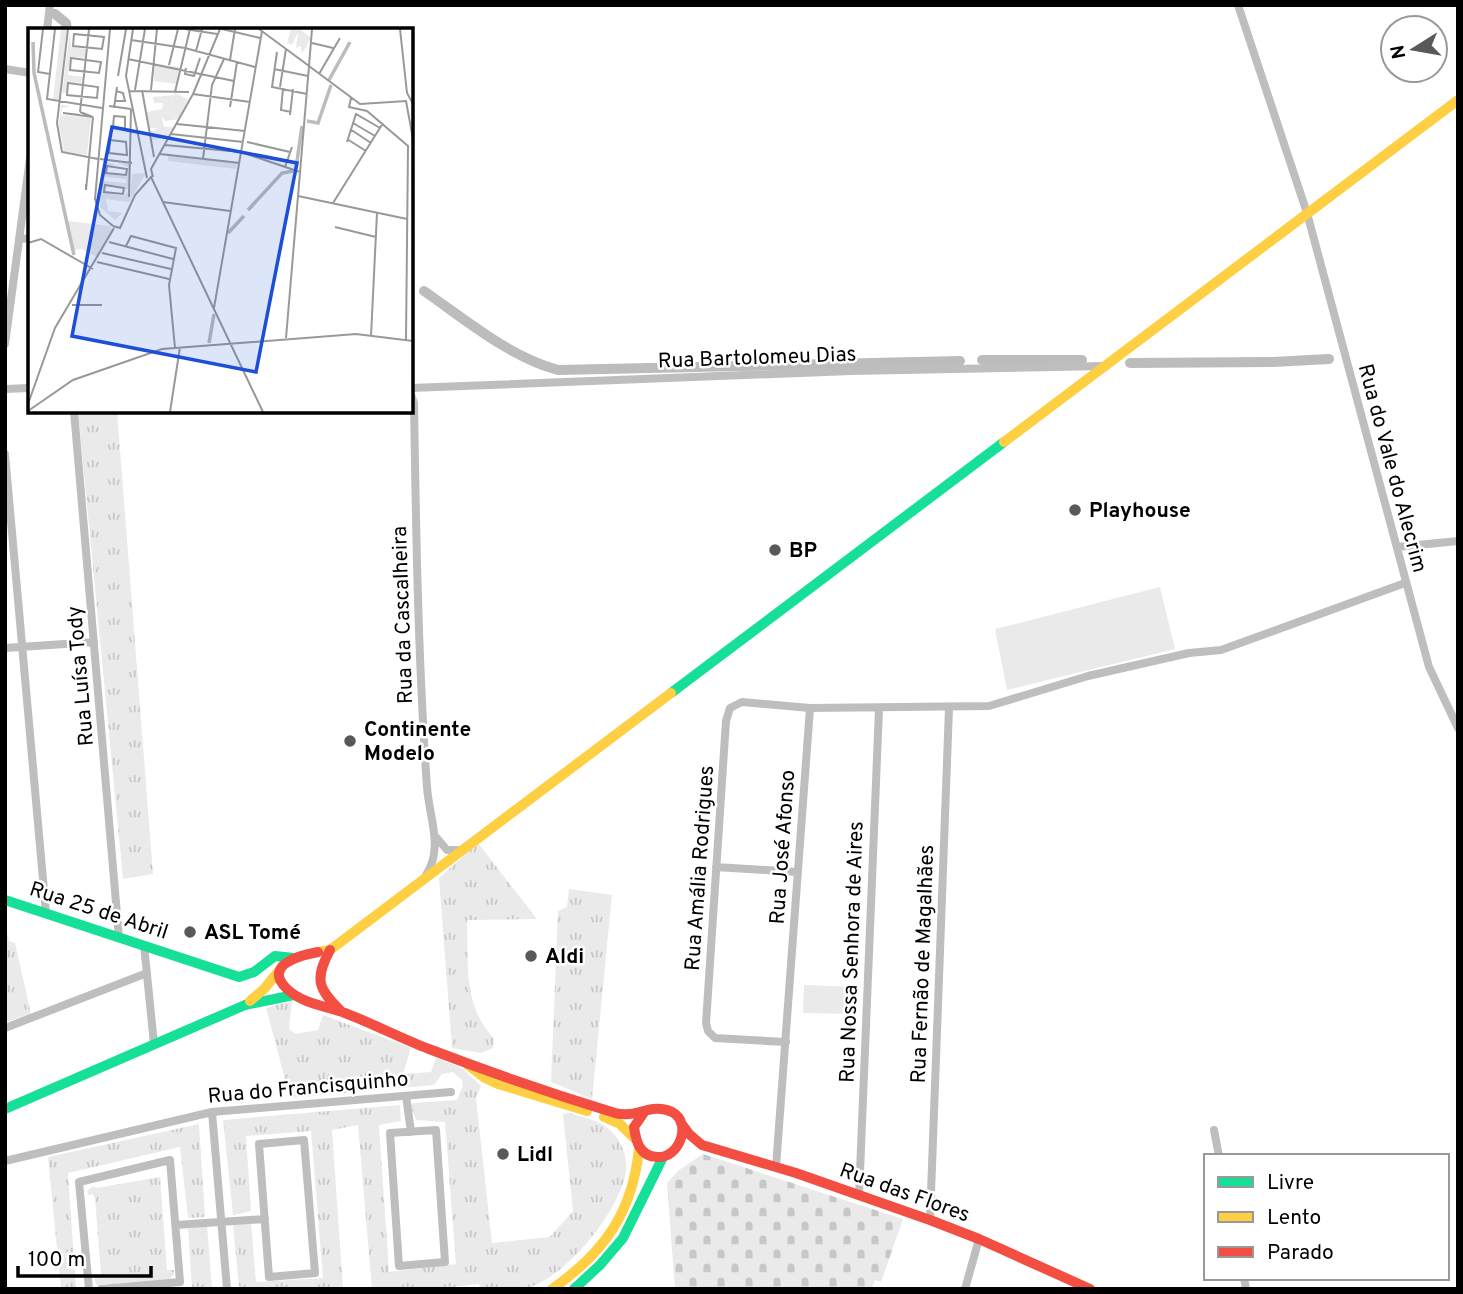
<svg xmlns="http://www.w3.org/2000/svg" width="1463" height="1294" font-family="Overpass,sans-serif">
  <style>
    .grass { fill: url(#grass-tufts) }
    .cemetery { fill: url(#cemetery-stones) }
    .garden { fill: #eaeaea }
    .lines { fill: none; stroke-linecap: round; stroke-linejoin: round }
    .canal { stroke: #bcbcbc; stroke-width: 10 }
    .street { stroke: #bebebe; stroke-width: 8 }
    .fast { stroke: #16e098; stroke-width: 10 }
    .slow { stroke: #ffcf43; stroke-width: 10 }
    .jam { stroke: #f24e42; stroke-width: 10 }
    .poi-dot { fill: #595959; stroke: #fff; stroke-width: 2.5 }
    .labels { text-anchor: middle; stroke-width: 5; stroke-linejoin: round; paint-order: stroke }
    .street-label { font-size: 21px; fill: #000; stroke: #fff }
    .poi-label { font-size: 21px; font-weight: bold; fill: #000; stroke: #fff; text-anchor: start }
    .inset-river { fill: none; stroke: #bcbcbc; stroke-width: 3.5 }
    .inset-road { fill: none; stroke: #999; stroke-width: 2 }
    .view { fill: #1d4ed8; fill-opacity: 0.15; stroke: #1d4ed8; stroke-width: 3.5 }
    .inset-edge { fill: none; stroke: #000; stroke-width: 3.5 }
  </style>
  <defs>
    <pattern id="grass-tufts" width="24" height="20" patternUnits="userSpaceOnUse" patternTransform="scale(1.75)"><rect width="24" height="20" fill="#eaeaea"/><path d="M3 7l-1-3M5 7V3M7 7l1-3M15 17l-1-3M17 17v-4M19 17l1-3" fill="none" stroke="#c7c7c7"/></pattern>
    <pattern id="cemetery-stones" width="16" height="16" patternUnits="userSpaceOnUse" patternTransform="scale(1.75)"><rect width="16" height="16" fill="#eaeaea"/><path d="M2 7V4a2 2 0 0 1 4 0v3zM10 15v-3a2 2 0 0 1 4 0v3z" fill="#c7c7c7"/></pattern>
  </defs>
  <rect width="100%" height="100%" fill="#fff"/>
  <!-- grass -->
  <path class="grass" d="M78,411H117L153,874L123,879Z
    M478,843L537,919L467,920C469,965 462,1003 494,1039L493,1048L481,1053L452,1048L439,878Z
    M569,889L612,895L592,1099L551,1082L558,911L567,907Z
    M5,923L9,941L15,943L31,1014L5,1022Z
    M292,1001L289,1029L296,1034L318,1030L323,1015L411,1048L403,1074L431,1072L436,1058L462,1068L481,1086L476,1098L492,1243L550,1237L573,1211L563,1114L569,1113C584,1118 601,1120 612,1132C622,1142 628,1158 626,1172C619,1212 564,1281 523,1289C510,1291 494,1289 480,1289L479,1284L436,1289H372L358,1125L332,1130L343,1289H242L239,1286L233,1225L251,1222L256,1282L323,1278L311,1131L246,1136L251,1211L233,1215L223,1120L400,1105L401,1121L379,1125L389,1272L456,1264L445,1122L416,1120L410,1105L413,1103L457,1100L463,1086L462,1080L453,1072L442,1074L434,1085L290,1098L266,1008Z
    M199,1124L205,1217L188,1218L180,1147L68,1173L76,1289H61L48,1157Z
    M160,1177L167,1270H174V1274L170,1279L97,1285L94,1278L101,1275L95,1198L93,1194L88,1195L87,1191L93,1186L97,1188Z
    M207,1225L212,1289H192L188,1229Z"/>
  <!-- cemetery -->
  <path class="cemetery" d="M703,1154L903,1219L881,1282L875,1280L872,1289H675L667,1183L679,1170Z"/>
  <!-- garden -->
  <path class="garden" d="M1160,587L1175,649L1007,690L995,629Z
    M804,985L857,987L856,1014L803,1013Z"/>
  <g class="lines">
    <!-- canal -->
    <path class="canal" d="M55,14L66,23L67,30
      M424,291C466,320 508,356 558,370L960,361
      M982,360H1082
      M1130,363L1273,362L1329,359"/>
    <!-- street -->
    <path class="street" d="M1238,5L1307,213L1429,667L1458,728
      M47,30L50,5
      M5,69L30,73
      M19,238L30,239
      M5,344L30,158
      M411,388L851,371L1104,366
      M5,389L30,388
      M411,395L414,403C416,531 418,659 427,787C429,817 444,848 426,875
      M74,411L119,938
      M5,454L46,913
      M1397,547L1458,541
      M5,648L94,642
      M436,837L447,850H461
      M716,867L797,872
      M144,945L154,1044
      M5,1028L147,973
      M786,1042L715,1038L708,1031L706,1023L726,721L730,708L742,702L810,708L989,706L1088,676L1189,653L1221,650L1405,583
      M406,1096L411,1132
      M212,1112L227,1289
      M436,1130L445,1262L399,1266L390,1133Z
      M1214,1130L1219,1156
      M304,1140L315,1273L269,1277L259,1144Z
      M5,1161L212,1112L451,1092
      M776,1167L810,708
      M859,1196L879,709
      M930,1220L949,708
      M176,1225L265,1219
      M1244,1278L1246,1289
      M89,1289L79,1182L170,1160L180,1282L101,1289
      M965,1289L979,1239"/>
    <!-- fast -->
    <path class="fast" d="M671,693L1004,442
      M5,900L239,977L254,972L275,956L294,958
      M5,1109L245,1005L294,995
      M574,1289L600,1265L623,1238L663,1157"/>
    <!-- slow -->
    <path class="slow" d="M1004,442L1458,100
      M318,952L330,950L671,693
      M250,1001L264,989L282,967
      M468,1065L485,1078L498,1084L587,1111
      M604,1117L620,1124L635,1139
      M552,1289C604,1253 633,1212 639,1148"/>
    <!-- jam -->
    <path class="jam" d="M330,950C314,980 318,989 342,1012
      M318,952C301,955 262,965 287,989C303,1004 326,1006 345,1013C374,1024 400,1038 429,1049C489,1072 553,1094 615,1113C635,1119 652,1102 672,1112C693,1123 679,1159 657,1157C639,1156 636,1141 634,1127L645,1111
      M681,1123L689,1134L702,1145L796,1173L930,1220L979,1239L1090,1289"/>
  </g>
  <!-- markers -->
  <g class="poi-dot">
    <circle cx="1075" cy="510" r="7"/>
    <circle cx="775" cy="550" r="7"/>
    <circle cx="350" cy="741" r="7"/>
    <circle cx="190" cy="932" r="7"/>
    <circle cx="531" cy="956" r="7"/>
    <circle cx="503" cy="1154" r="7"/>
  </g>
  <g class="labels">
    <!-- street labels -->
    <g class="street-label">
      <text transform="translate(757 357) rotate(-2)" y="7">Rua Bartolomeu Dias</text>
      <text transform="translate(1393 468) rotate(75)" y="7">Rua do Vale do Alecrim</text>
      <text transform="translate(402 615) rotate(-92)" y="7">Rua da Cascalheira</text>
      <text transform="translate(80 676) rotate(-95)" y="7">Rua Luísa Tody</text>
      <text transform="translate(782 847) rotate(-86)" y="7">Rua José Afonso</text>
      <text transform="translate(699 868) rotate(-86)" y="7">Rua Amália Rodrigues</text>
      <text transform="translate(99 910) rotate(18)" y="7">Rua 25 de Abril</text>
      <text transform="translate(851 952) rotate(-88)" y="7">Rua Nossa Senhora de Aires</text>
      <text transform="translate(922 964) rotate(-88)" y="7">Rua Fernão de Magalhães</text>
      <text transform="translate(308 1087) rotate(-5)" y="7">Rua do Francisquinho</text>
      <text transform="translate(905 1192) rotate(20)" y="7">Rua das Flores</text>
    </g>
    <!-- poi labels -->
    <g class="poi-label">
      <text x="1089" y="517">Playhouse</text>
      <text x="789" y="557">BP</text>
      <text x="364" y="736">Continente<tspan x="364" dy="24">Modelo</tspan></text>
      <text x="204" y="939">ASL Tomé</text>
      <text x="545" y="963">Aldi</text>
      <text x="517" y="1161">Lidl</text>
    </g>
  </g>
  <!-- overview -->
  <g transform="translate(28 28)">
    <rect width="385" height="385" fill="#fff"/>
    <path d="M33,1H39L31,72L25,71ZM42,3L43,19L58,21L57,30L42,29L40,47L55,49L54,55L40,54L38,65H34ZM146,67L138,85L151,91L137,93L133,87L136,99H146L139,110L123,112L122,104L130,100H121L119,84L134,81L135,75H126L125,69ZM33,77L43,78L34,80L33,87L63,90L59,127L36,125L31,97ZM140,128L209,135L208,141L140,133ZM79,134L88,137H79L78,146L99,148L100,139L89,135L103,136L100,162L77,156L76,165L96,168L100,163L102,171L104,146L118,145L101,174L78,171L80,183L94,185L87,192L72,179L74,153L98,155V151L75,149Z" fill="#eaeaea"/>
    <path d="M263,1H272L283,10L274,26L273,18L268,20L270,4L264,17L259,15ZM124,35L151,39L148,56L126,53Z" fill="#eaeaea"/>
    <path d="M147,65L160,71L151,91L138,85ZM40,193L82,198L85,204L70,230L54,221L46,222Z" fill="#eaeaea"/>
    <path class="inset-river" d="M5,14L6,45L46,227M301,52L322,14M279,93L290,95L303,57M268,140L274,98M220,182L254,145L265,143M200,205L216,188M181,315L186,286"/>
    <path class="inset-road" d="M15,1L10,44L22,46M27,1L19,71L74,80M40,1L29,95L34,124L70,131M82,1L67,171L72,187L85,198M105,1L98,48L119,150M157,1L189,6M194,1L232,10M231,1L281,38L258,310M284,1L281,38L332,76L378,73L385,111M372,1L379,65L385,76M46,6L76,9L74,21L45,18ZM103,12L157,20L227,39M284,15L305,20M168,23L174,1M249,24L244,59L279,66M43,30L73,34L71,45L42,42ZM100,31L206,53M202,32L207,1M141,37L150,1M158,40L157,46L166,48L172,30M246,41L280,48M291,46L312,10M90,48L98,1M40,55L70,59L69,70L39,67ZM252,59L258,21M255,60L253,82L263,84M107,62L117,1M114,62L126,129M123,62L129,1M101,63L161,64M147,64L162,1M165,66L192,1M165,66L222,74M323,70L321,79L339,83L380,118L378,312M87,73H97L95,65L88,63M81,78L103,81M202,79L209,34M86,80L89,59M52,84L61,1M52,87L35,85L65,89L52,84M262,87L265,61M86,88L97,89V101L85,99ZM325,95L347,108M149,96L217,103M322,101L343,115M143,106L215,114M319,111L338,123M82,112L98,114L99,127L81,125ZM219,114L262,124M319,114L328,86L352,100M137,117L213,124L272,144M132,126L212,135M72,131L104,135M175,131L184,57L196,31M79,138L99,141L98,147L78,145ZM257,139L264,119M125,149L123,141L165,66M58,156V162L65,89M77,157L96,160L95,166L76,164ZM270,168L379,191M101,169L103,81M135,174L202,183M305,175L355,95M85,198L92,200L107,167L123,149L235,384M307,199L348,209M81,214L145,231M0,215L13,211L65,241M98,218L103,208L148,220L141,257L147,320M74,225L143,241M69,234L141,251M44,277H74M186,280L234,3M343,308L349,185M0,376L27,300L86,200M0,383L45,352L134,321L328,306L385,313M142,384L152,319"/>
    <path class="view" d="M84,99L269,135L228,344L44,308Z"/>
    <rect width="385" height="385" class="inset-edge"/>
  </g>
  <!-- border -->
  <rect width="1463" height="1294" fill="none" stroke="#000000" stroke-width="14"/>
  <!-- legend -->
  <rect x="1204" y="1154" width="245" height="126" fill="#ffffff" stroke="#999999" stroke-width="2"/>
  <rect x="1218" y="1177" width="35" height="10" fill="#16e098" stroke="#999999" stroke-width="2"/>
  <text x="1267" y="1189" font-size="21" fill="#000000">Livre</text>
  <rect x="1218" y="1212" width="35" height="10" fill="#ffcf43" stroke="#999999" stroke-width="2"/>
  <text x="1267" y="1224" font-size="21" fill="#000000">Lento</text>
  <rect x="1218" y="1247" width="35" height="10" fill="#f24e42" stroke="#999999" stroke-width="2"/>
  <text x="1267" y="1259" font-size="21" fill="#000000">Parado</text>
  <!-- north arrow -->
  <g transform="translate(1414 49) rotate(259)"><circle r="33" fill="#ffffff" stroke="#999999" stroke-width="2"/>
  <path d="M0-5L12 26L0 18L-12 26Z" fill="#595959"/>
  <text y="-10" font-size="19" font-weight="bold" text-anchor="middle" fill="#000000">N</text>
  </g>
  <!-- scale -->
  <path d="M18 1266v10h133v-10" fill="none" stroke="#000000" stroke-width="3.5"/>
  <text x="28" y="1266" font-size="21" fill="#000000" stroke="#ffffff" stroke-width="5" paint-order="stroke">100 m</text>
</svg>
